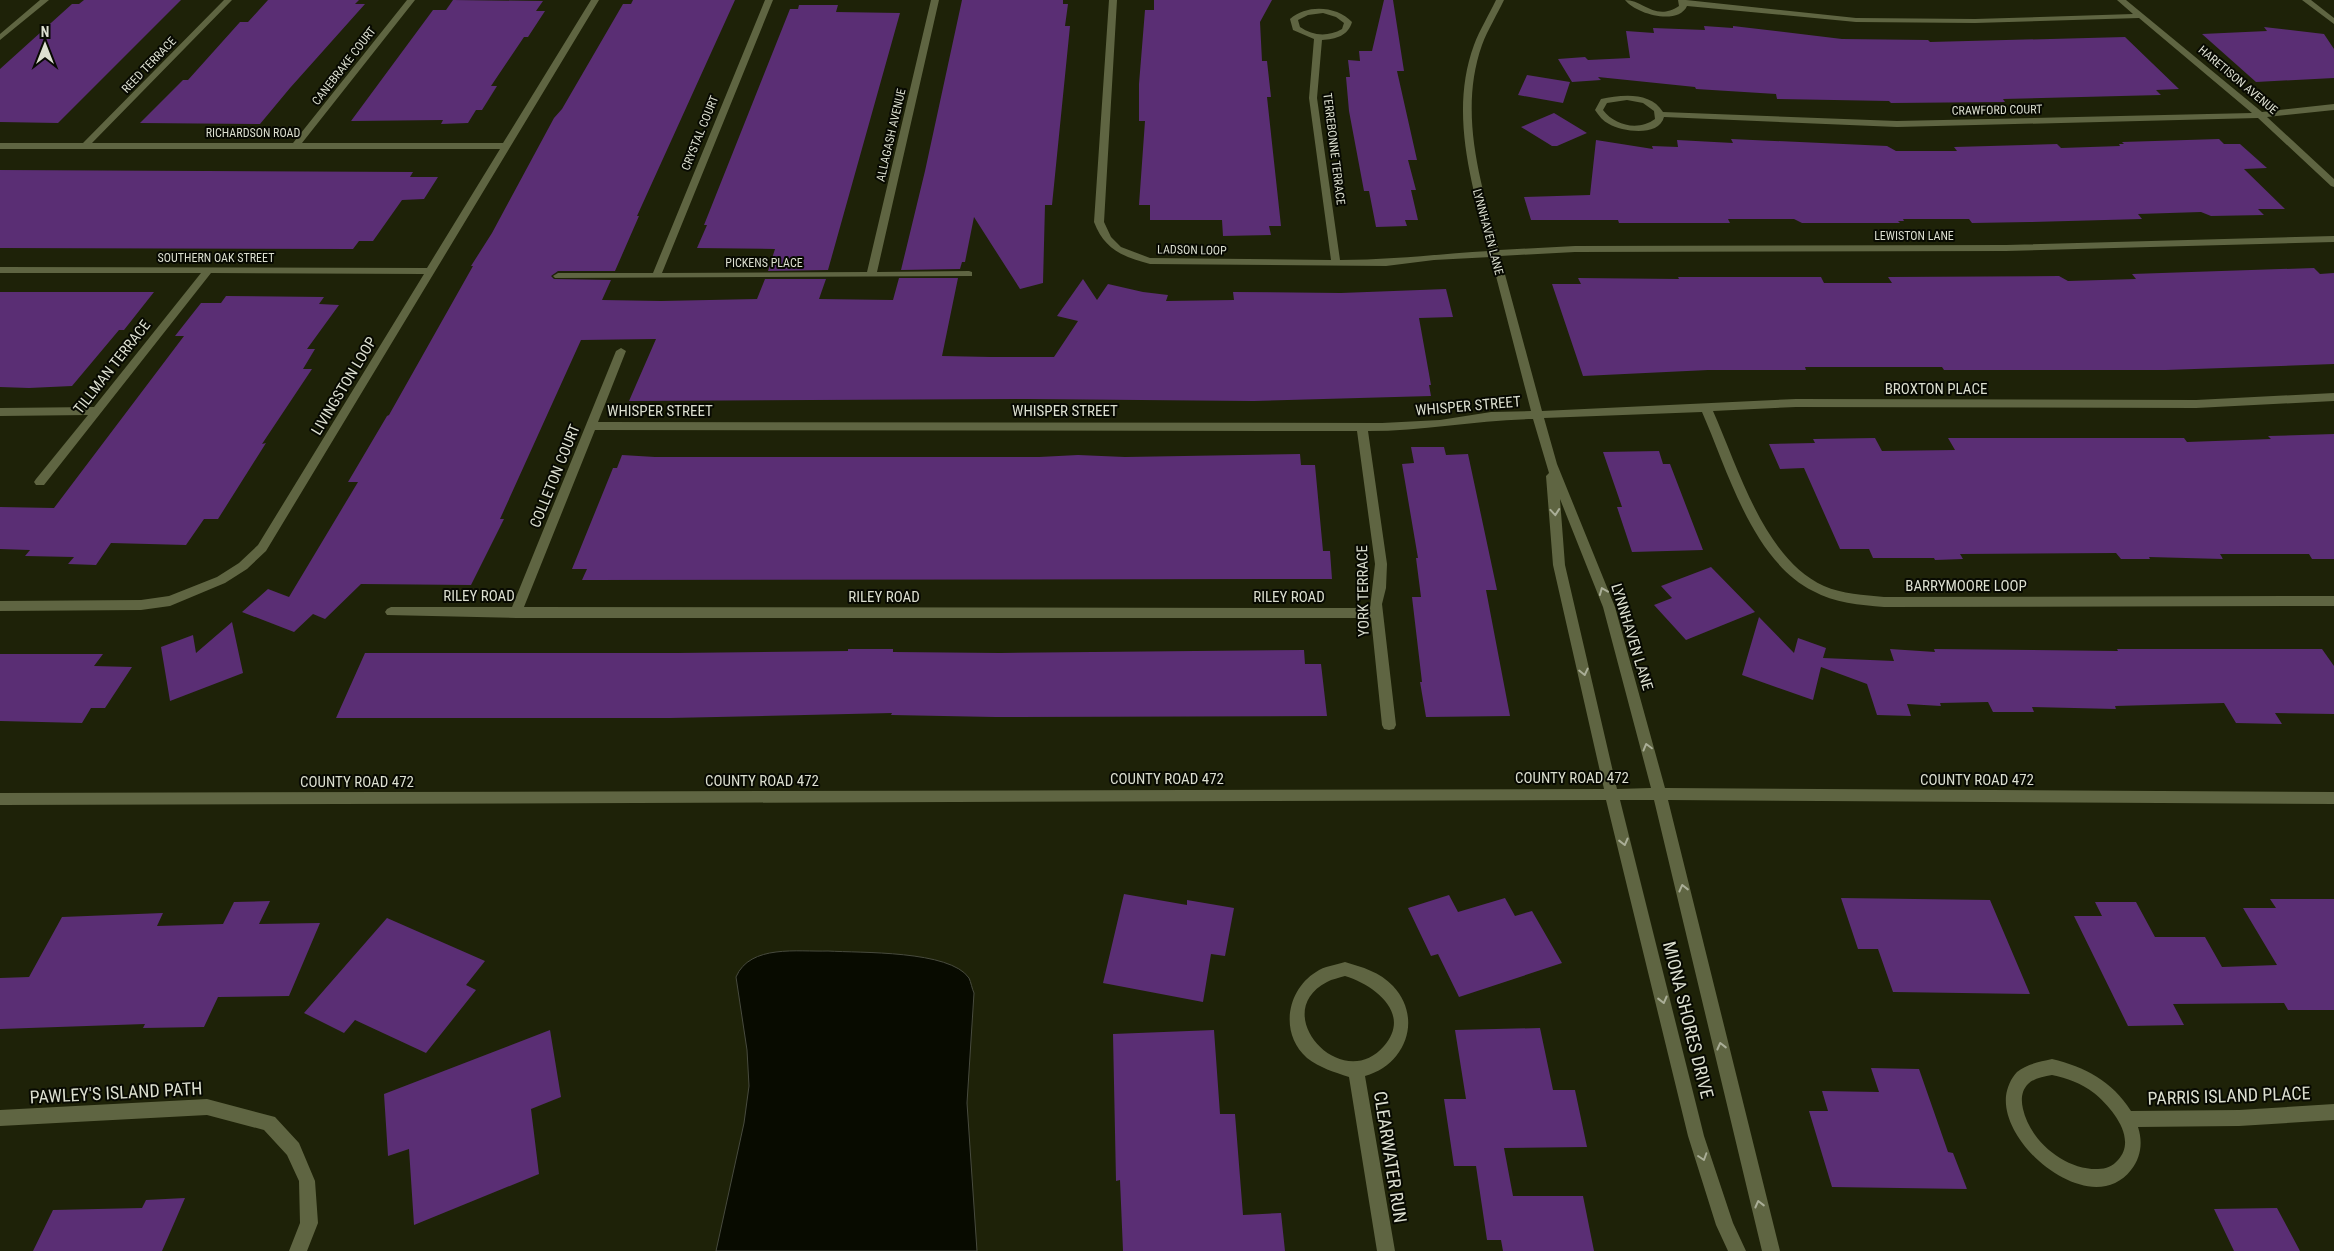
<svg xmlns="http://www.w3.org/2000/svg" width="2334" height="1251" font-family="'Roboto Condensed',sans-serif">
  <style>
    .water { fill: #080b00; stroke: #484b3e }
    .building { fill: #5a2e74 }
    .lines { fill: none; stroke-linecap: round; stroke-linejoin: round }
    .minor { fill: #5f6542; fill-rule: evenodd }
    .oneway { stroke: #aaae97 }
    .labels { text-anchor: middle; stroke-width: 4; stroke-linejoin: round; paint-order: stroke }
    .far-street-label { font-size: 12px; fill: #dcdfd0; stroke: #080a02 }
    .street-label { font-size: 15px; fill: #dcdfd0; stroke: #080a02 }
    .near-street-label { font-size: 18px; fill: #dcdfd0; stroke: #080a02 }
  </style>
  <rect width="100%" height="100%" fill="#1e2208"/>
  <!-- water -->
  <path class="water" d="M828,951C860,953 950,950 969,978C971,982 972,989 974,993L967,1103L977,1251H716L744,1123L749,1086L747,1050L736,977C750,944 798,952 828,951Z"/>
  <!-- building -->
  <path class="building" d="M84,0H181L58,123L0,122V69L72,4H79Z
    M268,0H359L355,4H365L290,88L260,124L140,123L183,80H188L240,22H248Z
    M453,0L543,1L536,11H545L528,37H524L491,86H497L482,110H476L468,123L441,124L443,120L351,121L433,10H446Z
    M633,0H735L637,216H639L615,271H558L551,276L554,279L611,280L602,300L661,301L757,299L765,279H826L819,299L893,300L899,278H958L942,356L991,357H1054L1078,321L1057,316L1083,279L1097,300L1108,284L1143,292L1168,295L1166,301L1234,300L1233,292L1341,293L1446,289L1453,317L1419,318L1431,385H1429L1431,396L1254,401L1026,399L629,401L656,339L581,340L500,519H504L471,585L361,584L325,619L313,614L294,632L242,612L268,589L289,597L358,482H348L387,416L389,415L473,266H471L492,233L554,118L562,109L623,4H631Z
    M962,0H1063V4H1068L1065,26H1070L1052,205H1045L1043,283L1020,289L974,217L965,262H962L960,269L901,270L925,171Z
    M1154,0H1272L1260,22L1262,61H1267L1271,97H1267L1281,226H1269L1271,235L1223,236L1222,220H1150V205H1139L1145,121H1139V84L1145,10H1154Z
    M1384,0H1393L1404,71H1397L1417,160H1408L1416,190H1411L1418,220H1405L1407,226L1376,227L1369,191H1364L1349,111L1346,77H1350L1348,60L1360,61L1359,51H1372Z
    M799,5H838L836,12L900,13L828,270L768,271L775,249L697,248L707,225H704L790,9H798Z
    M1704,26L1733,28V26L1842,39L1928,40L1930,42L2125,37L2179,89L2156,90L2161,95L2003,99L2005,102L1891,103L1889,101L1777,99L1776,94L1696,89L1695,87L1598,77L1601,80L1572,82L1558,59L1585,57L1588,60L1630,58L1626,31L1654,33L1653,28L1705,30Z
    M2264,27L2324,34L2334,49V78L2256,82L2202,34L2267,31Z
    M1527,75L1570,82L1563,103L1518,95Z
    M1554,113L1587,133L1557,146H1552L1521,127Z
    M1731,139L1887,146L1896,151H1957L1954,147L2057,144L2061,148L2120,146L2119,144H2124L2122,142L2219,139L2224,144H2240L2267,168L2244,169L2285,209H2258L2264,215L2211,216L2201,212L2138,214L2142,219L2030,222L1972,223L1969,219H1903L1904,221H1898L1900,223H1802L1794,219H1728L1730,223H1619L1618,220H1531L1524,197L1590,195L1596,140L1653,149L1652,146L1678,147L1677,140L1733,143Z
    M0,170L413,172L410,177H438L424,199L402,200L373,241H359L353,249L0,248Z
    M2314,268L2320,274L2334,273V364L2166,370H1944L1942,367H1805L1806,370H1708L1583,376L1552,284H1581L1578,278L1679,279L1678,277H1821L1824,283H1892L1888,277L2059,276L2068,281L2136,279L2132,274Z
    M0,292H154L124,330H119L72,386L29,388L0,387Z
    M226,296L324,297L319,304L339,305L307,349H315L303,369H312L262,444L266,443L218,519H204L186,545L111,543L96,565L68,564L74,557L25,556L30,550L0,549V507L54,508L184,336H175L201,303H221Z
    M2334,434V559H2312L2309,554H2220L2223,559L2149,557L2150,559H2121L2116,553L1960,554L1963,559L1935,560L1934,558H1873L1869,549H1840L1804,468L1780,469L1769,444L1815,443L1813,439L1875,438L1882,451L1955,450L1948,438H2184L2187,442L2271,439L2268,436Z
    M1411,447H1444L1446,455L1468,454L1497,590H1486L1510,716L1426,717L1420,682H1422L1412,597H1421L1416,558H1418L1402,464L1414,463Z
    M1659,451L1663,464H1670L1703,550L1632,552L1617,507H1622L1603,452Z
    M1300,454L1301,465H1315L1323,551H1330L1332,579L582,580L587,569H572L613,468H617L622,455L655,457H1039L1078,455L1125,457Z
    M1711,567L1755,612L1686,640L1654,605L1672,598L1661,586Z
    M1759,617L1794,653L1798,638L1826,648L1823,658L1894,661L1890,649L1935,652L1934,649L2118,651L2117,649H2322L2334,666V714L2275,713L2282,724L2236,723L2224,703L2115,706L2116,709L2032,707L2034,712H1993L1988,702L1940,703L1941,706L1907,704L1911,716L1877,715L1867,684L1821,667L1813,700L1742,675Z
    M232,622L243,673L170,701L161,647L193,635L196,653Z
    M848,649H893V652L1000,653L1304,650L1305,664H1321L1327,716L995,717L891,715L892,713L670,718H336L365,653H677L848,651Z
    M0,654H103L94,666L132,667L105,708H91L82,723L0,721Z
    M1124,894L1187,905V900L1234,908L1225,956L1211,954L1203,1002L1103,983Z
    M1449,895L1458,912L1505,898L1515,916L1532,911L1562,963L1459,997L1438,954L1431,956L1408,908Z
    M1841,898L1990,900L2030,994L1893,992L1878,949H1858Z
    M2270,899H2334V1010H2288L2284,1003L2173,1004L2184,1025L2128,1026L2074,916H2102L2095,902H2136L2155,937H2205L2222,967L2277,965L2243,908H2276Z
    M270,901L259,924L320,923L289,996L218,997L204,1027L143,1028L145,1024L0,1029V978L29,977L62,917L163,913L157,926L223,924L234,902Z
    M387,918L485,961L466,985L476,990L426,1053L355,1020L344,1033L304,1013Z
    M1540,1028L1553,1090H1575L1587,1147L1504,1148L1513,1196H1583L1594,1251H1503L1501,1240H1487L1476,1166H1454L1444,1099H1466L1455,1030Z
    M550,1030L561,1097L531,1109L539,1174L414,1225L409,1149L388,1156L384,1094Z
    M1214,1030L1220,1114H1235L1243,1215L1281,1213L1285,1251H1123L1120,1180L1116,1181L1113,1034Z
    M1871,1068L1919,1069L1948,1152L1953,1153L1967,1189L1832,1187L1809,1111H1828L1822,1091L1879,1092Z
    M185,1198L162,1251H33L53,1210L142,1208L146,1200Z
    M2277,1208L2300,1251H2234L2214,1209Z"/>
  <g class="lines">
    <!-- minor -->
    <path class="minor" d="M40,0H49L0,40V34Z
      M224,0H232L92,143H293L407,0H415L302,143H503L591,0H599L266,551L247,569L225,583L170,606L141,610L0,611V601L141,600L169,596L217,577L239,563L258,545L424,274L211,273L44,485H36L34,482L36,479L88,415L0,416V408L94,407L201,273H0V267L427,268L500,149H0V143H83Z
      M765,0H773L662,273L867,272L931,0H939L877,272L969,271L972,272V276L555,278L553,276L558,273H653Z
      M1109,0H1117L1104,222L1111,237L1121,247L1150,258L1331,260L1309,98L1314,39L1293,30L1290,19C1307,4 1337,6 1352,22C1348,36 1336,39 1322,40L1317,98L1340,260C1390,260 1439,254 1489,251C1472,184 1449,113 1474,45C1480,29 1489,15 1496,0H1504C1497,15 1488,29 1482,45C1458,113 1481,184 1499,250L1575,246L2006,245L2334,236V242L2006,251L1575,252L1500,256L1542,411L1796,399L2196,400L2334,393V401L2196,408L1796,407L1713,411C1738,467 1764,559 1824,586C1842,594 1864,595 1884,597L2334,596V606L1884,607C1860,605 1834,603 1813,591C1752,560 1728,471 1702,412L1544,418L1557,464L1615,607L1665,788L2334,792V804L1668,800L1780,1251H1762L1654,800H1620L1704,1136L1733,1223L1746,1251H1728L1716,1225L1688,1136L1606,800L0,805V793L1604,789L1553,565L1546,476L1549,473L1533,419C1478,420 1424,431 1368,431L1387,564L1386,588L1382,604L1396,725L1394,729L1389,730L1384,729L1382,725L1371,618H516L387,615L385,612L387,609L391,607H512L616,351L621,348L626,351L598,422L1382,423L1440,420L1491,412L1531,411L1491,257L1434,260L1386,266L1150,264C1123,257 1104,249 1094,222ZM1323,13L1336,17L1344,23L1342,29C1328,37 1313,36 1300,27L1298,20L1308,15ZM595,430L1357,431L1375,564L1370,608L524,607ZM1560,499L1603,607L1651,788L1617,789L1565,565Z
      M1625,0C1644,0 1655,22 1679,6L1678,0H1686L1856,18L1975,19L2133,14L2117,0H2126L2262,112L2334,104V110L2267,117L2334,179V187L2331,186L2258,118L1897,127L1664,117C1659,137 1623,132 1609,124C1603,121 1599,116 1595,110L1601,99C1621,95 1650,91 1663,112L1897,121L2252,113L2139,18L1975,23L1856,22L1687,6C1678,26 1636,14 1625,0ZM1627,100L1643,103L1654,111L1655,119C1639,131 1615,126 1603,110L1607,103Z
      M2302,0H2311L2334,18V24Z
      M1345,962C1362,967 1380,972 1393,986C1423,1018 1406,1065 1365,1076L1395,1251H1377L1349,1077C1334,1072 1320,1068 1307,1058C1279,1033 1287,990 1316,972C1324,966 1336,965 1345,962ZM1345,976C1375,985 1412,1014 1384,1046C1342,1095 1267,1013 1327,982C1332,979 1339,978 1345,976Z
      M2052,1059C2085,1067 2112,1081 2131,1111L2239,1110L2334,1104V1120L2239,1126L2138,1127C2143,1142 2141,1158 2131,1170C2092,1220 2001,1148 2006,1096C2007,1088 2011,1078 2017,1072C2027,1064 2039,1062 2052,1059ZM2052,1075C2067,1078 2081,1083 2094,1093C2111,1107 2138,1138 2118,1160C2113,1166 2106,1169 2098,1169C2065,1170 2030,1141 2023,1109C2021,1101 2021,1091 2028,1084C2034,1078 2043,1077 2052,1075Z
      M207,1099L275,1117L299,1143L315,1181L318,1223L307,1251H289L300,1223L299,1181L287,1155L264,1130L207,1115L0,1126V1110Z"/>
  </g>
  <!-- one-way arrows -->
  <defs><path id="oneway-chevron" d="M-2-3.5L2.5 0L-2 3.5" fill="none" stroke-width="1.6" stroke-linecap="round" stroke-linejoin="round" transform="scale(1.25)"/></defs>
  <g class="oneway">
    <use href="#oneway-chevron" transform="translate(1555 512) rotate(85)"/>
    <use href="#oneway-chevron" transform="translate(1603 591) rotate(-112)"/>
    <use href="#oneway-chevron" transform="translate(1584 672) rotate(77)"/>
    <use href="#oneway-chevron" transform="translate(1647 747) rotate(-105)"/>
    <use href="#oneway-chevron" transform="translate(1624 842) rotate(76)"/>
    <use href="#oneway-chevron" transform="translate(1683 888) rotate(-104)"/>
    <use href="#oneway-chevron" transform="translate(1663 1000) rotate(76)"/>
    <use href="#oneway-chevron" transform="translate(1721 1046) rotate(-104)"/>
    <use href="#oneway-chevron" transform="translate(1703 1157) rotate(72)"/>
    <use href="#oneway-chevron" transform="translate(1759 1204) rotate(-104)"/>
  </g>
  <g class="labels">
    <!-- far-street labels -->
    <g class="far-street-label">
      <text transform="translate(149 65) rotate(-46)" y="4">REED TERRACE</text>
      <text transform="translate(344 66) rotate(-52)" y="4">CANEBRAKE COURT</text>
      <text transform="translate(2238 80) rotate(40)" y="4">HARETISON AVENUE</text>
      <text transform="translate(1997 110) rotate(-1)" y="4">CRAWFORD COURT</text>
      <text x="253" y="137">RICHARDSON ROAD</text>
      <text transform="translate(700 133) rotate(-68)" y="4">CRYSTAL COURT</text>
      <text transform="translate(891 135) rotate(-77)" y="4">ALLAGASH AVENUE</text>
      <text transform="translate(1334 149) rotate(83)" y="4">TERREBONNE TERRACE</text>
      <text transform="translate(1488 232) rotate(75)" y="4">LYNNHAVEN LANE</text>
      <text x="1914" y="240">LEWISTON LANE</text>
      <text transform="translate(1192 250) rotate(1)" y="4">LADSON LOOP</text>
      <text x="216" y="262">SOUTHERN OAK STREET</text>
      <text x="764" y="267">PICKENS PLACE</text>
    </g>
    <!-- street labels -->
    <g class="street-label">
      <text transform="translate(112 367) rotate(-52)" y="5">TILLMAN TERRACE</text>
      <text transform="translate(344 386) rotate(-59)" y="5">LIVINGSTON LOOP</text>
      <text x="1936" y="394">BROXTON PLACE</text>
      <text transform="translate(1468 406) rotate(-5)" y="5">WHISPER STREET</text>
      <text x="660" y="416">WHISPER STREET</text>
      <text x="1065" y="416">WHISPER STREET</text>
      <text transform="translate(555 476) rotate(-68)" y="5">COLLETON COURT</text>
      <text x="1966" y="591">BARRYMOORE LOOP</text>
      <text transform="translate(1363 591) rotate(-91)" y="5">YORK TERRACE</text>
      <text x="479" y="601">RILEY ROAD</text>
      <text x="884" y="602">RILEY ROAD</text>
      <text x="1289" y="602">RILEY ROAD</text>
      <text transform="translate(1632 637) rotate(73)" y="5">LYNNHAVEN LANE</text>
      <text x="1572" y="783">COUNTY ROAD 472</text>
      <text x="1167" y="784">COUNTY ROAD 472</text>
      <text x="1977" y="785">COUNTY ROAD 472</text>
      <text x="762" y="786">COUNTY ROAD 472</text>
      <text x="357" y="787">COUNTY ROAD 472</text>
    </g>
    <!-- near-street labels -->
    <g class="near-street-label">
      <text transform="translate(1688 1020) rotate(76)" y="6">MIONA SHORES DRIVE</text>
      <text transform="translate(116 1093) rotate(-3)" y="6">PAWLEY'S ISLAND PATH</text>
      <text transform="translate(2229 1096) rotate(-2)" y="6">PARRIS ISLAND PLACE</text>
      <text transform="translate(1390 1157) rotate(81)" y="6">CLEARWATER RUN</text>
    </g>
  </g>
  <!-- north arrow -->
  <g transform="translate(45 45)" stroke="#080a02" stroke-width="4" paint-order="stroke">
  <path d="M0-4L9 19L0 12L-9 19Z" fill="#dcdfd0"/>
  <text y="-8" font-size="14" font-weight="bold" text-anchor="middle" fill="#dcdfd0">N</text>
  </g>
</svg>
